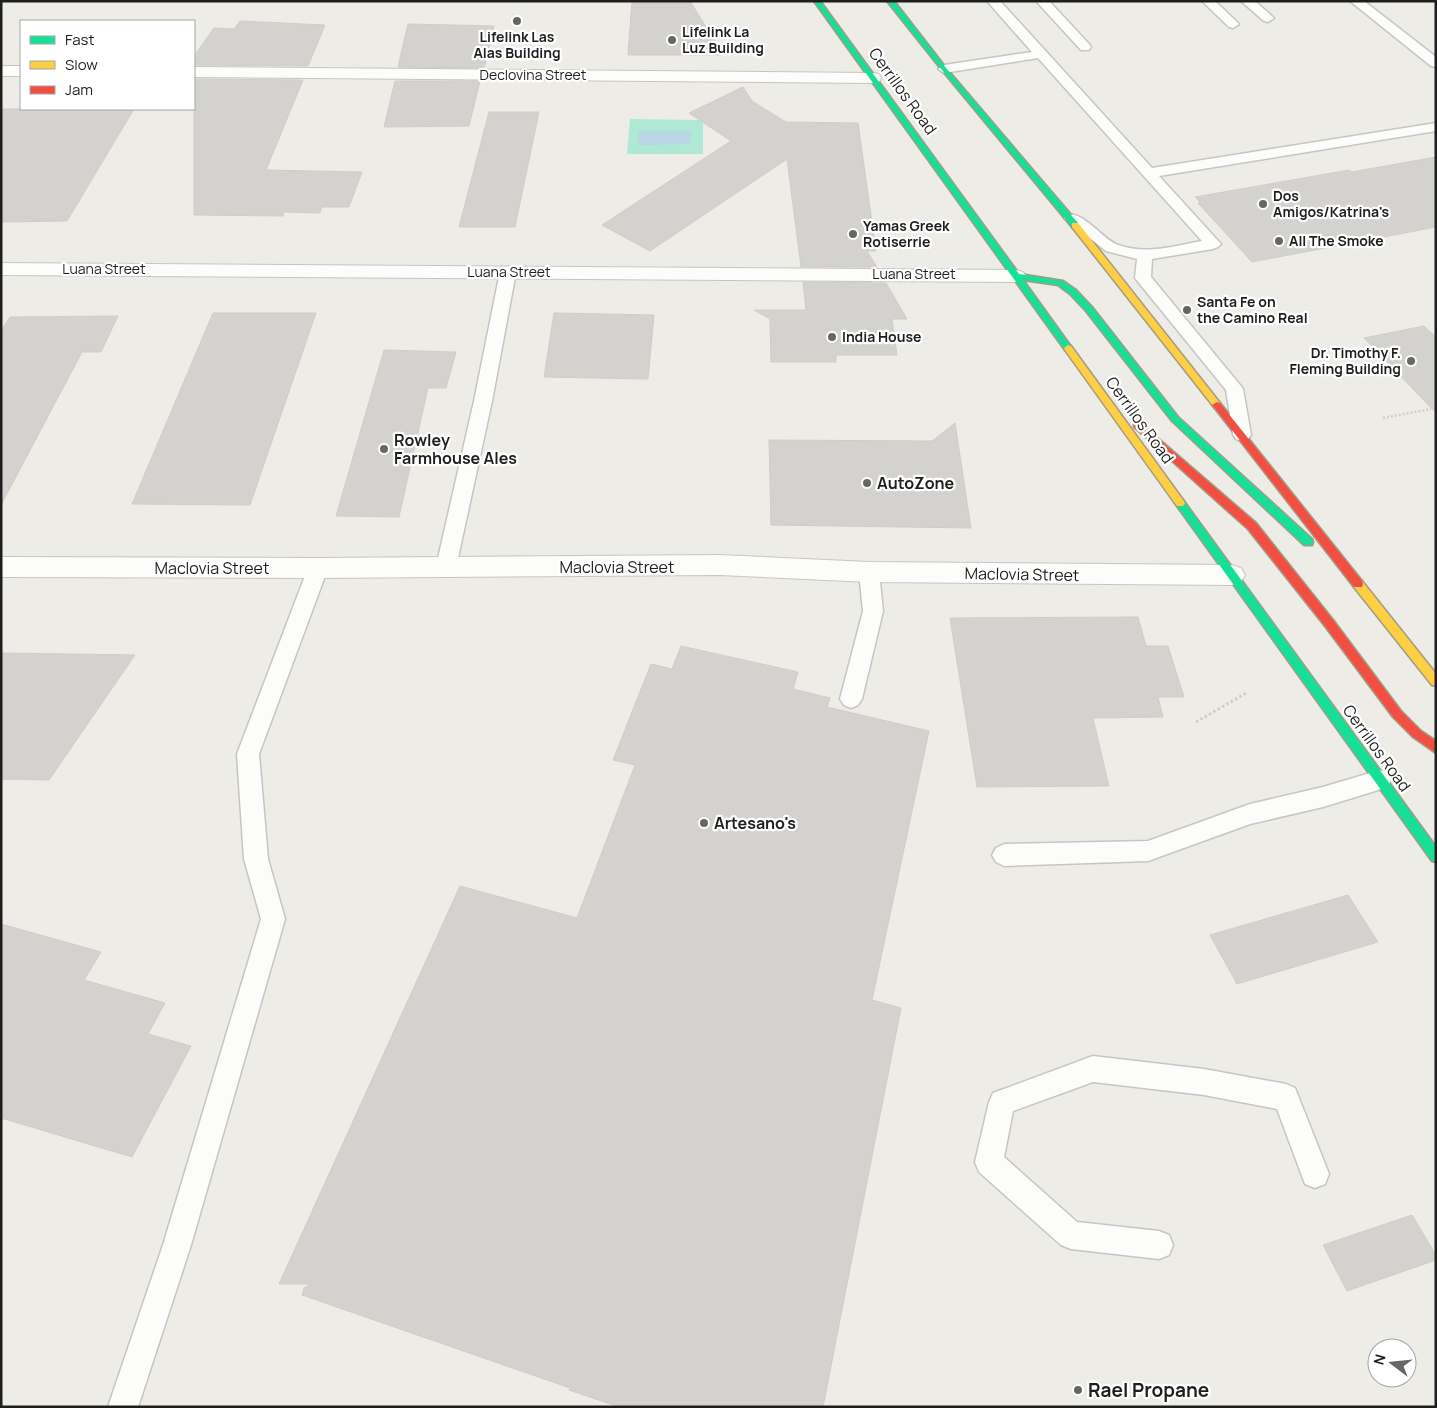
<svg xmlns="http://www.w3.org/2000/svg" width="1437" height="1408" font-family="Manrope,sans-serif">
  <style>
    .pitch { fill: #afe8d5 }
    .water { fill: #b8d6e3 }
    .building { fill: #d3d2ce; stroke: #d0cdc8 }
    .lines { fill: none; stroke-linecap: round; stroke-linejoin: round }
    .lane-casing { stroke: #c5c5c3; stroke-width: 3 }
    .street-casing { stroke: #c5c5c3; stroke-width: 2 }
    .fast-casing { stroke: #a39c83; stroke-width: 3 }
    .slow-casing { stroke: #a39c83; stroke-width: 3 }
    .jam-casing { stroke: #a39c83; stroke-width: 3 }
    .path-far1 { stroke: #d7cac6; stroke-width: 2.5; stroke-dasharray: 2 2; stroke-linecap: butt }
    .path { stroke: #d7cac6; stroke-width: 3; stroke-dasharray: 2.5 2.5; stroke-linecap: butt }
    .lane { fill: #fcfcfb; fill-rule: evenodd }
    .street { fill: #fcfcfb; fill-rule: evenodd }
    .fast { fill: #16e098; fill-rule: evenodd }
    .slow { fill: #ffcf43; fill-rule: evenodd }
    .jam { fill: #f24e42; fill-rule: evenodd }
    .poi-dot { fill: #666664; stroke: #fff; stroke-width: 2 }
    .labels { text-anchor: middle; stroke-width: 4.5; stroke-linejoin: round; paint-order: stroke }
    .far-poi-label { font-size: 14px; font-weight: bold; fill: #1e1e1e; stroke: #fff; text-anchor: start }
    .far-street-label { font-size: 14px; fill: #1e1e1e; stroke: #fff }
    .street-label { font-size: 16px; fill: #1e1e1e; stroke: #fff }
    .poi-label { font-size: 16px; font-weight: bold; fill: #1e1e1e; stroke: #fff; text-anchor: start }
    .near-poi-label { font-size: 19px; font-weight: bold; fill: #1e1e1e; stroke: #fff; text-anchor: start }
  </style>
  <rect width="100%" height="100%" fill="#edece7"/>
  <!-- pitch -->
  <path class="pitch" d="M630,119L699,120L703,122V154H627Z"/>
  <!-- water -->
  <path class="water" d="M639,131H692L689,144L638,145Z"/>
  <!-- building -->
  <path class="building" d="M632,1H690L723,55H628Z
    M240,21L325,25L308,66L194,65V56L214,28L234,29Z
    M408,24L494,26L484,68L398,67Z
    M194,79L303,80L266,170L362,172L349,207H322L320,213L284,212L283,216L194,215Z
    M395,81H480L469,126L384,127Z
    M743,87L752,101L786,122L858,123L876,251H867L877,267H801L787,159L650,251L602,225L731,141L689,113Z
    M1,109H134L67,221L1,222Z
    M489,112H539L515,227H459Z
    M1436,157V227L1252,262L1198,203L1200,202L1195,197L1349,170L1352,172Z
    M803,282L886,283L907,319H892L897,355H836V362H771L770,319L754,310H806Z
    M213,313H316L250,505L132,504Z
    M554,313L654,315L648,379L544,377Z
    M118,316L101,352H82L1,505V331L10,317Z
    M1424,326L1436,337V413L1364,338Z
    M384,350L456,352L446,388H428L399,517L336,516Z
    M955,423L971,528L771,525L769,440L932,441Z
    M1138,617L1146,646H1168L1184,697H1158L1163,717L1093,718L1109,786L977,787L950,618Z
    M681,646L798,672L793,689L830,698L827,707L929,731L872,1000L901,1008L823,1407H619L569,1390L570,1388L302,1295L304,1288L311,1284H279L460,886L577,918L635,765L613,760L651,664L672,669Z
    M1,653L135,655L49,780L1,779Z
    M1348,895L1378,942L1237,984L1210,935Z
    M1,924L101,952L84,980L165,1003L148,1034L191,1046L132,1157L1,1118Z
    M1412,1215L1436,1255V1260L1347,1291L1323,1245Z"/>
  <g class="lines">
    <!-- lane casing -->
    <g class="lane-casing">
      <path id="lane" d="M987,1H1000L1152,168L1436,123V131L1159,176L1221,244L1218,247L1213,249L1152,259L1151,277L1240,385L1243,389L1251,435L1248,439L1242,441L1236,439L1233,435L1226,390L1135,278L1137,259L1106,251L1064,218L1066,215C1083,210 1102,239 1118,245C1147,255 1173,246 1202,241L1038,58L944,73L938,69L944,65L1032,52Z
        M1036,1H1049L1089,44L1091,47L1089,50H1081Z
        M1202,1H1215L1239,24L1233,28L1229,27Z
        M1241,1H1255L1274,18L1268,22L1264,21Z
        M1350,1H1364L1436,57V67L1431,66Z
        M508,267L514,269L516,272L492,401L456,567L453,572L446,574L439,572L436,567L474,401L500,272L502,269Z
        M318,561L325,563L328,568L259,754L268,859L285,919L191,1245L138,1407H108L163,1245L261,919L244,859L237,754L308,568L311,563Z
        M869,565L876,567L879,572L883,611L862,699L858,705L851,708L844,705L840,699L863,611L859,572L862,567Z
        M1380,770L1388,773L1391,780L1388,787L1323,807L1250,824L1148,861L1004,866L996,862L992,855L996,848L1004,844L1148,841L1250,804L1323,787Z
        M1093,1056L1204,1069L1286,1084L1295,1088L1329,1174L1325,1184L1315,1188L1305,1184L1277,1109L1204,1095L1093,1082L1013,1111L1004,1157L1077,1222L1159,1231L1169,1235L1173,1245L1169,1255L1159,1259L1071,1249L1061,1245L979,1172L975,1162L989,1102L993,1093Z"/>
    </g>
    <!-- street casing -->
    <g class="street-casing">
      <path id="street" d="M1,66H21V76H1Z
        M194,67L873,73L879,74L881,78L879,82L873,83L194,77Z
        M1,263L1016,270L1023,272L1026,276L1023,280L1016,282L1,275Z
        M719,555L869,562L1232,565L1241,568L1245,575L1241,582L1232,585L869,582L719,575L318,578L1,577V557L318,558Z"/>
    </g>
    <!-- fast casing -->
    <g class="fast-casing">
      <path id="fast" d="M814,1H820L1019,274L1063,281L1076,290L1092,307L1178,417L1312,539L1313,542L1312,545H1304L1172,421L1086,311L1070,294L1058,285L1023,280L1072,348L1068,351L1065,350Z
        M887,1H894L946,68L1078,223V227H1072L942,70Z
        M1180,499L1183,500L1436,847V862L1432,861L1177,506L1175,503Z"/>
    </g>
    <!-- slow casing -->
    <g class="slow-casing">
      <path id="slow" d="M1072,223H1078L1220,403V407H1214L1072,227Z
        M1068,345L1071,346L1183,500L1185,503L1183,506H1177L1065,350L1064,348Z
        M1358,580L1362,581L1436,674V686L1432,685L1354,587L1353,584Z"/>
    </g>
    <!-- jam casing -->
    <g class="jam-casing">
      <path id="jam" d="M1217,402L1220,403L1362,581L1363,584L1362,587H1354L1214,407L1212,405Z
        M1137,422L1140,423L1256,523L1333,620L1401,711L1421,731L1436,741V753L1413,737L1393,717L1325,626L1248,529L1134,427V423Z"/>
    </g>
    <!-- path-far1 -->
    <path class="path-far1" d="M1383,418L1431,409"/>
    <!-- path -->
    <path class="path" d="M1196,722L1248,692"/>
    <!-- lane -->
    <use href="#lane" class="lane"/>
    <!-- street -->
    <use href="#street" class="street"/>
    <!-- fast -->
    <use href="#fast" class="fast"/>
    <!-- slow -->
    <use href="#slow" class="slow"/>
    <!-- jam -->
    <use href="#jam" class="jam"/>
  </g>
  <!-- markers -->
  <g class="poi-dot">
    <circle cx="517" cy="21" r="5"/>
    <circle cx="672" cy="40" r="5"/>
    <circle cx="1263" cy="204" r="5"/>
    <circle cx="853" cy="234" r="5"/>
    <circle cx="1279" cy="241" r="5"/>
    <circle cx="1187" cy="310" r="5"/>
    <circle cx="832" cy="337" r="5"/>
    <circle cx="1411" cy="361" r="5"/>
    <circle cx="384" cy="449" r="5"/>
    <circle cx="867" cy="483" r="5"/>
    <circle cx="704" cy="823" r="5"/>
    <circle cx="1078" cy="1390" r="5"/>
  </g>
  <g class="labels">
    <!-- far-poi labels -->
    <g class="far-poi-label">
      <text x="682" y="37">Lifelink La<tspan x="682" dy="16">Luz Building</tspan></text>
      <text x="517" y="42" text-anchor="middle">Lifelink Las<tspan x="517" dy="16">Alas Building</tspan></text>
      <text x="1273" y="201">Dos<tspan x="1273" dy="16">Amigos/Katrina's</tspan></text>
      <text x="863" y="231">Yamas Greek<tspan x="863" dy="16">Rotiserrie</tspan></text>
      <text x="1289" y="246">All The Smoke</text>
      <text x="1197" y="307">Santa Fe on<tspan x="1197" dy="16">the Camino Real</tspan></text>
      <text x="842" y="342">India House</text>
      <text x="1401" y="358" text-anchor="end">Dr. Timothy F.<tspan x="1401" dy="16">Fleming Building</tspan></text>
    </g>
    <!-- far-street labels -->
    <g class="far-street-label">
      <text x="533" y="80">Declovina Street</text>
      <text x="104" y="274">Luana Street</text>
      <text x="509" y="277">Luana Street</text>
      <text x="914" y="279">Luana Street</text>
    </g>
    <!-- street labels -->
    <g class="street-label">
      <text transform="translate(903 91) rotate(54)" y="6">Cerrillos Road</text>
      <text transform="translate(1140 420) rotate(54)" y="6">Cerrillos Road</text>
      <text x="617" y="573">Maclovia Street</text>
      <text x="212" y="574">Maclovia Street</text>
      <text transform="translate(1022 574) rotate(1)" y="6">Maclovia Street</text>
      <text transform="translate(1377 748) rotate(54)" y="6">Cerrillos Road</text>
    </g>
    <!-- poi labels -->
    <g class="poi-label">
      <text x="394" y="446">Rowley<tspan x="394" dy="18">Farmhouse Ales</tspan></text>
      <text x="877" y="489">AutoZone</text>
      <text x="714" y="829">Artesano's</text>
    </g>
    <!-- near-poi labels -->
    <g class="near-poi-label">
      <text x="1088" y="1397">Rael Propane</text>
    </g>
  </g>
  <!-- border -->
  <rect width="1437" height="1408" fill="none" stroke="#1e1e1e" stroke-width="5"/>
  <!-- legend -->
  <rect x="20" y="20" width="175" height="90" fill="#ffffff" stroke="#a5a5a5"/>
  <rect x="30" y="36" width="25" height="8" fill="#16e098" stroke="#a5a5a5"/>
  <text x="65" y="45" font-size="15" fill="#1e1e1e">Fast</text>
  <rect x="30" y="61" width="25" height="8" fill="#ffcf43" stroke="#a5a5a5"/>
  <text x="65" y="70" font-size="15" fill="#1e1e1e">Slow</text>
  <rect x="30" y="86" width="25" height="8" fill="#f24e42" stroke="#a5a5a5"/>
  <text x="65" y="95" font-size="15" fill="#1e1e1e">Jam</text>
  <!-- north arrow -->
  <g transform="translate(1392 1363) rotate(286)"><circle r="24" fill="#ffffff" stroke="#a5a5a5"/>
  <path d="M0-4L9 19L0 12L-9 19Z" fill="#666664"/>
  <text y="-8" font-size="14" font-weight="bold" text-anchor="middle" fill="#1e1e1e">N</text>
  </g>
</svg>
